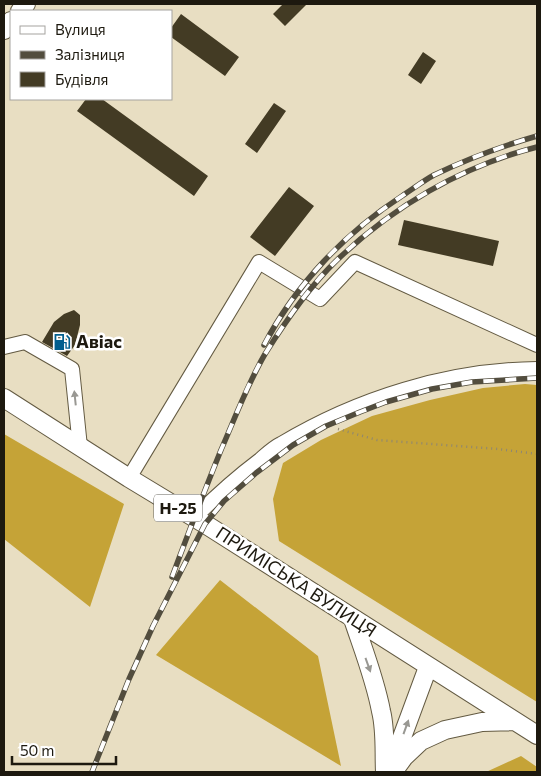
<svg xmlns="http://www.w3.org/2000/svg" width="541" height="776" font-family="Commissioner,sans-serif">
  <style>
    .forest { fill: #c5a337 }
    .building { fill: #433b24 }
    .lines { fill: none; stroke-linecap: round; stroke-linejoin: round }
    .minor-casing { stroke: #635a42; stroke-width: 16 }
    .major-casing { stroke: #635a42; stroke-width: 20 }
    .path { stroke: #8e8672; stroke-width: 2.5; stroke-dasharray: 1 4; stroke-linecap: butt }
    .minor { stroke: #fff; stroke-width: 14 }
    .major { stroke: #fff; stroke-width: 18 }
    .rail-casing { stroke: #524d3e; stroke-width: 5.5 }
    .rail { stroke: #fff; stroke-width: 4; stroke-dasharray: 11; stroke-linecap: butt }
    .oneway { fill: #999893 }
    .labels { text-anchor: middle; stroke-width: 5; stroke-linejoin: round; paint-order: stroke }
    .shield { fill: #fff; stroke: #615e57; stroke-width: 1 }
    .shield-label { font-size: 16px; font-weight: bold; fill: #1d190f }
    .poi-label { font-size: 18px; font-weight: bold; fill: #1d190f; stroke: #fff; text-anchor: start }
    .street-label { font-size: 18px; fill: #1d190f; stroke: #fff }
  </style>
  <rect width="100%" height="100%" fill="#e8dec2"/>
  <!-- forest -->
  <path class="forest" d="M525,384L537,385V702L279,541L273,499L283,463L321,440L372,416L430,400L483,388Z
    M4,434L124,504L90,607L4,539Z
    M220,580L318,656L341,766L156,655Z
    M521,756L537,767V772H486Z"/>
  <!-- building -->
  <path class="building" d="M283,4H307L285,26L273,14Z
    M181,14L239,57L225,76L171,37V28Z
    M423,52L436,61L421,84L408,75Z
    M86,99H102L208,176L194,196L77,111Z
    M274,103L286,111L257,153L245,144Z
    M289,187L314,206L275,256L250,237Z
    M404,220L499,241L493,266L398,245Z
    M74,310L80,315V325L75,345L67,356L42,342L54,322L64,314Z"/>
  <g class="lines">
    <!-- minor casing -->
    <g class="minor-casing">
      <path id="minor" d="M4,347L25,342L72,369L80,447
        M129,478L259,262L320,299L355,262L537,345
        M194,518C215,497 236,478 260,460C267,454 273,448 281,444C358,398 448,370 537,369"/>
    </g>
    <!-- major casing -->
    <g class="major-casing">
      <path id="major" d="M20,11L26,4
        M4,30L11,21
        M4,398L129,478L205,524L537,735
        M353,619C363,649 375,679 381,711C386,731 384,752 385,772
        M391,767L428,667
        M393,772L404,757L421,741L445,730L482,722L514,721"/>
    </g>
    <!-- path -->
    <path class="path" d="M338,429L377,440L498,449L537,454"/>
    <!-- minor -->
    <use href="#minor" class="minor"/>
    <!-- major -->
    <use href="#major" class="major"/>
    <!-- rail casing -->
    <g class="rail-casing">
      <path id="rail" d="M264,345C296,284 345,233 402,196C413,189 423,181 434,175C467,159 502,146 537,136
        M172,577C188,534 204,492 221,450C235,418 247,385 265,354C285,322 308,288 336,261C392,207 462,166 537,147
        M92,772L129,679L153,626L205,524L224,501L256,473L293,445L326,426L360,412L386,402L432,389L472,382L537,378"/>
    </g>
    <!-- rail -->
    <use href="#rail" class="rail"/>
  </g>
  <!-- one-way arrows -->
  <defs><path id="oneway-solid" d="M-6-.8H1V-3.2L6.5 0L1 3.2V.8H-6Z" transform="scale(1.25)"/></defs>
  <g class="oneway">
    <use href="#oneway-solid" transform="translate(75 398) rotate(-96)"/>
    <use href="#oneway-solid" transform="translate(368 665) rotate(70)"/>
    <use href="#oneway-solid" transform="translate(406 727) rotate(-70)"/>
  </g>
  <!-- icons -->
  <defs>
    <g id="fuel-bare" transform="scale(1.35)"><path d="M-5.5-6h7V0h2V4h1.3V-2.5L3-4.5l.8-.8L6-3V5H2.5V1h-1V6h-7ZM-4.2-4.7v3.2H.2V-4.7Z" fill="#005e8e" stroke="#fff" stroke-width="2.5" paint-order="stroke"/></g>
  </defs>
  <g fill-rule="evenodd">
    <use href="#fuel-bare" x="62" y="342"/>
  </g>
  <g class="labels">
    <!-- shield labels -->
    <rect class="shield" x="154" y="494.5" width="48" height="27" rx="4"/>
    <g class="shield-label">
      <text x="178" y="514">Н-25</text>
    </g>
    <!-- poi labels -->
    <g class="poi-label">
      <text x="76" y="348">Авіас</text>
    </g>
    <!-- street labels -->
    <g class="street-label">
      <text transform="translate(296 582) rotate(33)" y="6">ПРИМІСЬКА ВУЛИЦЯ</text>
    </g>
  </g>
  <!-- border -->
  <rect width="541" height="776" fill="none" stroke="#1d190f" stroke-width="10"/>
  <!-- legend -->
  <rect x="10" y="10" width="162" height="90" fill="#ffffff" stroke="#a5a39f"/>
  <rect x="20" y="26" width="25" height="8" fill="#ffffff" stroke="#a5a39f"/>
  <text x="55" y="35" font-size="15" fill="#1d190f">Вулиця</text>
  <rect x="20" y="51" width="25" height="8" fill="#524d3e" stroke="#a5a39f"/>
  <text x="55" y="60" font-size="15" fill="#1d190f">Залізниця</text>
  <rect x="20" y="72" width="25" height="15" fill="#433b24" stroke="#a5a39f"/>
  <text x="55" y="85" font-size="15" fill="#1d190f">Будівля</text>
  <!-- scale -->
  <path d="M12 756v8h104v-8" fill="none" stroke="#1d190f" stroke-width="2.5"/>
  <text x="20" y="756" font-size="15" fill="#1d190f" stroke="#ffffff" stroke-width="4" paint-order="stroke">50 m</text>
</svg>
